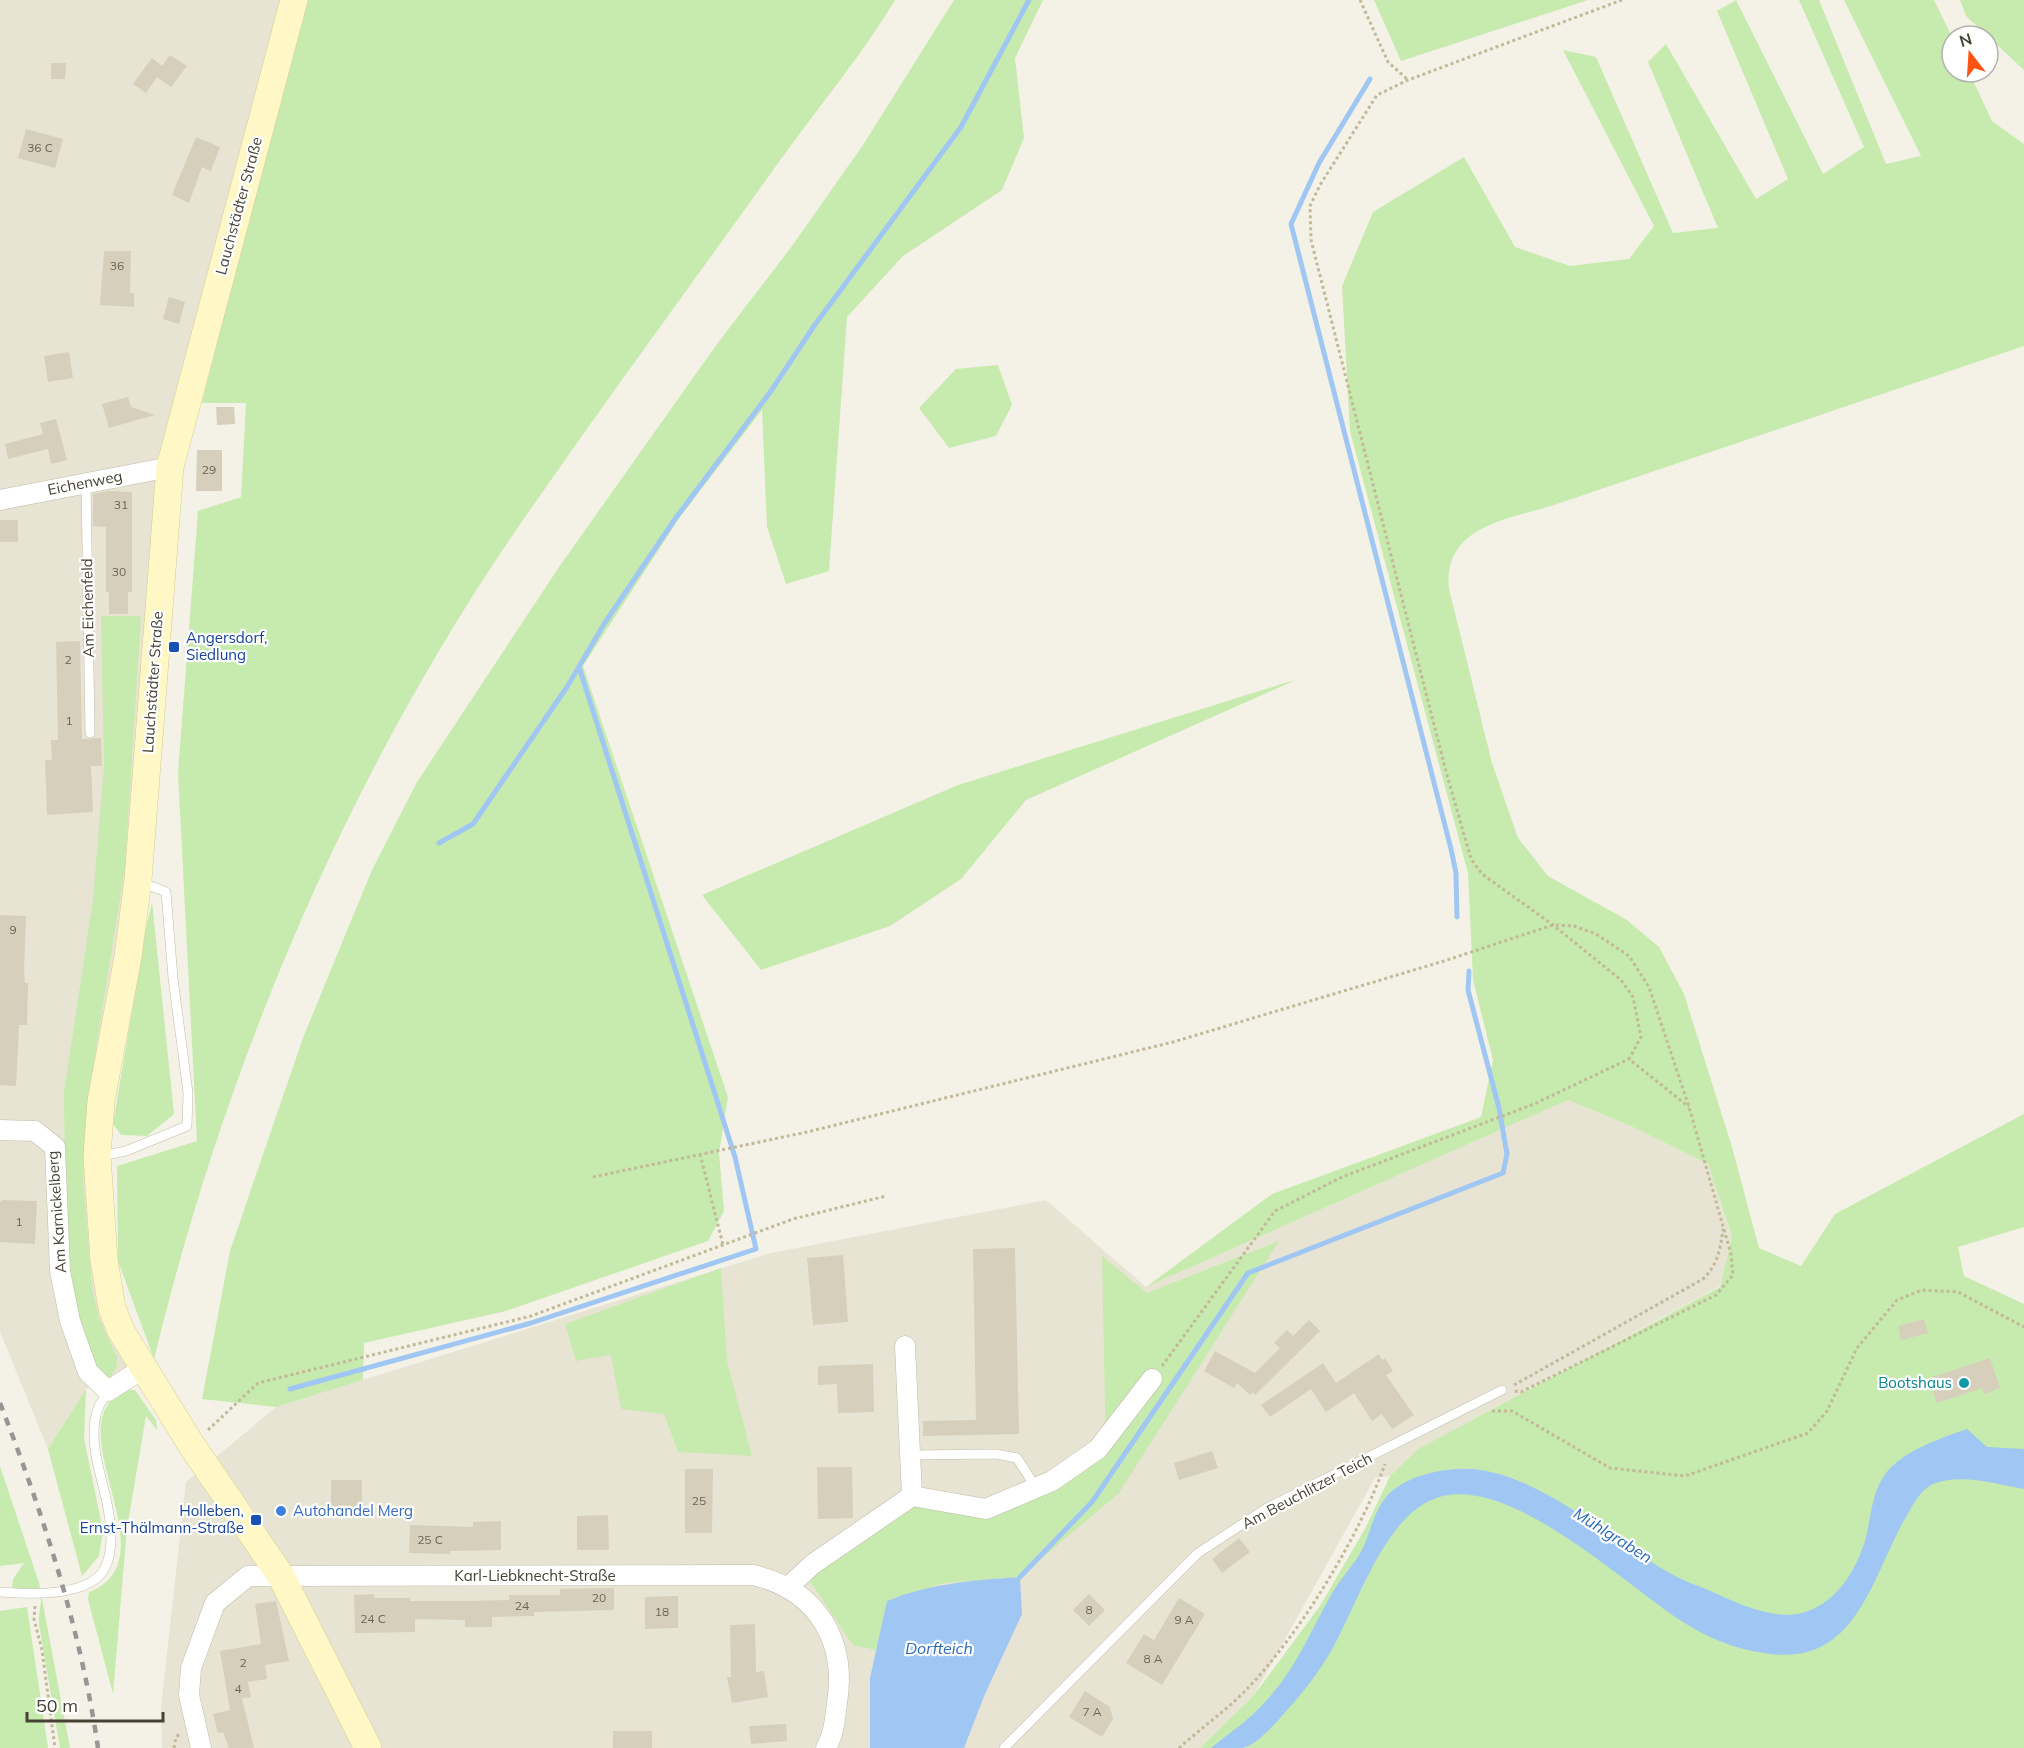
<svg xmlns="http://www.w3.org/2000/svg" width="2024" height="1748" font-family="Mulish,sans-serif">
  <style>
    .residential { fill: #e8e4d4 }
    .green { fill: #c7eaae }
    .water { fill: #a0c7f3 }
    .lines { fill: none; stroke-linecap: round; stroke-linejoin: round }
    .stream { stroke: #a0c7f3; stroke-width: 5 }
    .building { fill: #d6cfbb }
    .lane-casing { stroke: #c0bba9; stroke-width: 10 }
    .street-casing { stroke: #c0bba9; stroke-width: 21 }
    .secondary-casing { stroke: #d6cc94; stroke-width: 28 }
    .path { stroke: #c2b999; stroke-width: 3; stroke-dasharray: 3 3; stroke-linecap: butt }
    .lane { stroke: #fff; stroke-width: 9 }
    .street { stroke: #fff; stroke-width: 20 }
    .secondary { stroke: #fff8c6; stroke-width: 27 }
    .rail { stroke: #969696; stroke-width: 4.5; stroke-dasharray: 8 8; stroke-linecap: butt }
    .transit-dot { fill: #1a4fb4; stroke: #fff; stroke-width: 2 }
    .culture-dot { fill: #0f9aa8; stroke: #fff; stroke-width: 2 }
    .shop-dot { fill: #3f7fe0; stroke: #fff; stroke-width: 2 }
    .labels { text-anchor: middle; stroke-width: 4.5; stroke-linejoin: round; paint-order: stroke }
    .number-label { font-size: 12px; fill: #6b6556 }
    .street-label { font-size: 15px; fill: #474235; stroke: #fff }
    .transit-label { font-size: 15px; fill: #164399; stroke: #fff; text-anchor: start }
    .culture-label { font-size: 15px; fill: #0d838f; stroke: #fff; text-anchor: end }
    .shop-label { font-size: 15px; fill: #366cbe; stroke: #fff; text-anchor: start }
    .water-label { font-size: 16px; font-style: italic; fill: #2a6bb8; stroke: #fff }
  </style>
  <rect width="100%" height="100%" fill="#f4f2e7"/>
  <!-- residential -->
  <path class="residential" d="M0,0H294L170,467L101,1101L104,1260L142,1369L86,1389L48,1449L0,1332Z
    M1568,1100L1633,1127L1708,1164L1732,1236L1720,1286L1418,1449L1390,1476L1375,1478L1254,1695L1200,1748H162L161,1708L186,1482L276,1407L771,1253L1046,1200L1146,1287Z"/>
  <!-- green -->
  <path class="green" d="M307,0H895C860,58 815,111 776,166C688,289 598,411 512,536C343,785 225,1067 154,1359L118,1261L117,1166L197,1141L178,773L198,511L241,497L246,403H202L281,88Z
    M954,0H1043L1015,58L1024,138L1002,190L903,256L847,317L829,571L786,584L767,527L762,410L680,517L583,666L728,1097L719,1153L724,1211L708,1241L506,1311L364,1343L363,1380L276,1407L202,1399L230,1251L272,1128L303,1038L339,950L372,870L417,782L559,567L717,344L792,246L863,145Z
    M1374,0H1588L1401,61Z
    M1736,0L1823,174L1864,147L1799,0H1819L1886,164L1921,156L1844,0H1934L1952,37V72H1969L1992,121L2024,144V346L1551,506C1505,520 1443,527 1449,589L1492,763L1518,838L1548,876L1627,920L1659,947L1684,994L1732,1147L1759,1248L1801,1266L1835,1214L2024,1114V1227L1958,1247L1964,1276L2024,1304V1748H1200L1254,1695L1320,1606L1366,1527L1390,1476L1418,1449L1720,1287L1732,1236L1708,1164L1633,1127L1568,1100L1146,1287L1272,1194L1481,1117L1493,1060L1473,980L1468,873L1350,431L1342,286L1373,212L1464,157L1515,247L1570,266L1629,259L1654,226L1563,50L1596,57L1673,233L1718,228L1648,62L1666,44L1756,199L1788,179L1717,11Z
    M1960,0H2024V70L1966,16Z
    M998,365L1012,405L996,436L949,448L919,408L956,369Z
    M101,616H141L125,867L88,1099L83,1177L92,1288L99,1318L117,1357V1366L110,1378L96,1372L72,1299L66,1255L64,1092L93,900L104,765Z
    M1298,679L1026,800L961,879L890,926L761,970L702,895L958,785Z
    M152,902L174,1114L147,1136L121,1135L113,1124L146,928Z
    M1279,1241L1119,1493L1020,1577L944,1583L888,1601L876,1650L853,1645L807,1577L911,1505L985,1517L1106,1454L1102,1256L1147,1293Z
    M721,1268L727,1361L752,1456L678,1452L664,1414L621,1409L611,1355L576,1361L565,1324Z
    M86,1389L84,1438L103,1531L99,1556L82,1576L48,1449Z
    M126,1389L135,1390L156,1420L157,1430L146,1416L127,1528L113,1694L88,1599L89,1592C175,1558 51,1425 126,1389Z
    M0,1466L39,1583L70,1748H60L39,1624C38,1611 43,1603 40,1591L12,1589L13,1579L24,1563L0,1566Z
    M27,1607L48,1748H0V1611Z"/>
  <!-- water -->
  <path class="water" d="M1967,1429L1987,1447L2024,1449V1489C1994,1484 1963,1473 1933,1484C1921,1489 1912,1506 1906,1517C1871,1577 1857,1669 1764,1653C1735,1649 1708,1638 1683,1622C1624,1585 1507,1470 1434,1499C1383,1518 1356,1609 1330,1653C1316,1677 1299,1697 1281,1717C1272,1727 1256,1745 1243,1748C1234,1748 1221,1748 1211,1748C1229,1733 1251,1719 1266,1701C1295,1670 1311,1631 1331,1595C1339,1581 1349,1570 1358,1557C1370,1538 1372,1513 1387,1496C1403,1478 1435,1470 1458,1469C1532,1464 1616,1546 1679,1578C1691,1584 1705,1588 1717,1594C1741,1605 1775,1620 1802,1613C1836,1604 1857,1570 1866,1537C1871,1517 1872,1491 1886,1473C1905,1450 1939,1439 1967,1429Z
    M1020,1577L1022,1614L985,1694L964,1748H870V1678L887,1601C931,1583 974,1580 1020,1577Z"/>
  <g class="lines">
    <!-- stream -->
    <path class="stream" d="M1370,79L1319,163L1291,224L1451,849L1456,873L1457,917
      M439,843L473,824L567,687L604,624L675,519L771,391L814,326L961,127L1029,0
      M290,1389L531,1323L756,1249L735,1157L579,667
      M1020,1577L1092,1502L1248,1273L1503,1173L1507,1154L1499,1108L1468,990L1469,971"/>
  </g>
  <!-- building -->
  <path class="building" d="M170,55L187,66L171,87L157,77L146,93L133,84L152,58L162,66Z
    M51,63H66L65,79H51Z
    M26,129L63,139L55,168L18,158Z
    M196,137L220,147L211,171L202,167L189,203L172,195Z
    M104,251H131L130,293H134V307L100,305Z
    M169,297L185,302L179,324L163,319Z
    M69,352L73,378L48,382L44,356Z
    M128,397L131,407L155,415L109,428L102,404Z
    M216,407H234L235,424L217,425Z
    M56,419L67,460L51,464L48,449L8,459L5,444L43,434L40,423Z
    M197,450H222V491H196Z
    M108,491L132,492V592H128V614H109V592H106V527L93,526V494Z
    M0,520H18V542H0Z
    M80,641L82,739L101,738L102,766H91L93,812L47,815L45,760H52L51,740H58L56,642Z
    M0,915L26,916L24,969L25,983H28L27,1025H19L16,1086L0,1085Z
    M3,1200L37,1201L35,1244L0,1242V1202Z
    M1015,1248L1019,1434L923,1436V1421L976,1420L973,1249Z
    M843,1255L848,1322L813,1325L807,1258Z
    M1924,1319L1928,1333L1901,1340L1898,1326Z
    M1309,1320L1320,1331L1255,1395L1253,1392L1250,1395L1237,1383L1234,1388L1204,1371L1215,1351L1255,1373L1280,1348L1274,1343L1287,1330L1293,1336Z
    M1379,1354L1382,1360L1385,1358L1393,1371L1386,1375L1414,1415L1392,1429L1382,1414L1372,1421L1354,1393L1326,1412L1311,1389L1270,1417L1261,1405L1323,1363L1336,1383Z
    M1990,1358L2000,1388L1984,1394L1982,1388L1937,1403L1929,1378Z
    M873,1364L874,1412L838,1413L837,1384L818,1385V1366Z
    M1212,1451L1218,1468L1179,1480L1174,1463Z
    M817,1467H852L853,1518L818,1519Z
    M685,1469H713L712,1533H685Z
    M331,1480H362V1511L331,1512Z
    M608,1515L609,1550H577V1516Z
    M501,1521V1550L450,1551V1554L409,1553L410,1525L473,1527V1522Z
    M1239,1538L1250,1552L1222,1573L1212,1559Z
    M614,1588V1610L534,1612V1616L492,1617V1627H465V1620L415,1619V1632L355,1633L354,1595L374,1594V1598H410V1601H466L509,1600V1595H560V1589Z
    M1089,1594L1105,1610L1089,1626L1073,1610Z
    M678,1596V1628L645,1629V1597Z
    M1179,1598L1205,1614L1162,1685L1126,1663L1144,1634L1154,1640Z
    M276,1601L289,1661L265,1665L267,1679L248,1682L251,1697L242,1698L254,1748H229L223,1732L218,1733L213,1714L230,1710L220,1651L261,1644L255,1604Z
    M755,1624L756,1672L764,1671L768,1697L732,1703L727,1677H731L730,1625Z
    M1085,1691L1110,1707L1113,1719L1102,1737L1069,1717Z
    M786,1724L787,1741L751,1744L749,1726Z
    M613,1731H652V1748H613Z"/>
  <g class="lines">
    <!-- lane casing -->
    <g class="lane-casing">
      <path id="lane" d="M86,483L90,733
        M100,1156L126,1151L187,1126L188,1093L173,978L166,892L141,882
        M909,1455L996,1454L1017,1458L1036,1488
        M0,1592C28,1594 81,1597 101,1574C113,1560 112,1532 109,1515C105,1484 90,1453 95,1420C96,1409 102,1401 108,1391
        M1004,1748L1198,1553L1267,1508L1502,1390"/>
    </g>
    <!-- street casing -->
    <g class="street-casing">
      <path id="street" d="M0,500L170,467
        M0,1130L35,1131L55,1147L60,1271L70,1321L88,1372L108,1391L142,1369
        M905,1346L912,1496
        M787,1588L813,1564L912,1496L986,1509L1052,1481L1098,1449L1152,1379
        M201,1748L189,1695L191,1668L215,1603L248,1576L753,1575C817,1590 847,1640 837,1703C835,1719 834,1734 826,1748"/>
    </g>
    <!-- secondary casing -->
    <g class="secondary-casing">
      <path id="secondary" d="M294,0L170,467L138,880L128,957L101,1101L97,1156L104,1260L112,1308L121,1331L192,1446L281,1576L368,1748"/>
    </g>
    <!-- path -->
    <path class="path" d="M1360,0L1388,62L1408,80
      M1622,0L1408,80L1377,95L1320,185L1310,206L1311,240L1445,768L1471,859L1482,874L1553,925L1621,980L1633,997L1641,1037L1629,1059L1689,1107
      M700,1154L723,1245
      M593,1177L807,1132L1173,1042L1444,961L1553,925L1574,926L1596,934L1629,956L1649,987L1689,1107L1731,1254L1733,1275L1716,1295L1521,1392L1514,1391
      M1162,1366L1275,1211L1342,1177L1534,1104L1629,1059
      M1514,1385L1703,1279C1718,1264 1720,1250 1723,1229
      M1492,1411H1512L1610,1468L1685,1476L1808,1433L1827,1411L1857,1348L1897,1300L1922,1290L1958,1292L2024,1327
      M208,1430L258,1383L531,1316L793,1219L886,1196
      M35,1606L34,1619L42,1650L55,1748
      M174,1748L176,1737L180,1734
      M1179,1748C1201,1728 1227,1710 1248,1688C1301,1632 1359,1537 1385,1464"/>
    <!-- lane -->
    <use href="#lane" class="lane"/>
    <!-- street -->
    <use href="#street" class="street"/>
    <!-- secondary -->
    <use href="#secondary" class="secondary"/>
    <!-- rail -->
    <path class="rail" d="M0,1403C43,1514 81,1630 98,1748"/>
  </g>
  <!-- markers -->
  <g class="transit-dot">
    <rect x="168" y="641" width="12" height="12" rx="3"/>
    <rect x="250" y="1514" width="12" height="12" rx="3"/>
  </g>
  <circle class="culture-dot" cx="1964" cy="1383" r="6"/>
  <circle class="shop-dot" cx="281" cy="1511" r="6"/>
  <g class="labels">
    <!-- number labels -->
    <g class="number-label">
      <text x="40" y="152">36 C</text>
      <text x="117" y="270">36</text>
      <text x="209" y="474">29</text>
      <text x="121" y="509">31</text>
      <text x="119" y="576">30</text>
      <text x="68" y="664">2</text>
      <text x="69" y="725">1</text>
      <text x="13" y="934">9</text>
      <text x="19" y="1226">1</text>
      <text x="699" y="1505">25</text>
      <text x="430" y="1544">25 C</text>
      <text x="599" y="1602">20</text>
      <text x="522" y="1610">24</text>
      <text x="1089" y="1614">8</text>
      <text x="662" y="1616">18</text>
      <text x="373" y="1623">24 C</text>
      <text x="1184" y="1624">9 A</text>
      <text x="1153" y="1663">8 A</text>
      <text x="243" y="1667">2</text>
      <text x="238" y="1693">4</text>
      <text x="1092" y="1716">7 A</text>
    </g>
    <!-- street labels -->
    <g class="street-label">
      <text transform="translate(239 206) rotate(-75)" y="5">Lauchstädter Straße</text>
      <text transform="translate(85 483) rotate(-11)" y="5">Eichenweg</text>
      <text transform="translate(88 608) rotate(-91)" y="5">Am Eichenfeld</text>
      <text transform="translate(153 682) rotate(-86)" y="5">Lauchstädter Straße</text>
      <text transform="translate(57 1212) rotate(-94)" y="5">Am Karnickelberg</text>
      <text transform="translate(1307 1491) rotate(-28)" y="5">Am Beuchlitzer Teich</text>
      <text x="535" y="1581">Karl-Liebknecht-Straße</text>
    </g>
    <!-- transit labels -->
    <g class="transit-label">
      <text x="186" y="643">Angersdorf,<tspan x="186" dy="17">Siedlung</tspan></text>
      <text x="244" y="1516" text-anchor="end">Holleben,<tspan x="244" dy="17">Ernst-Thälmann-Straße</tspan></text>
    </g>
    <!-- culture labels -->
    <g class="culture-label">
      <text x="1952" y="1388">Bootshaus</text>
    </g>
    <!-- shop labels -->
    <g class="shop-label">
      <text x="293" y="1516">Autohandel Merg</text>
    </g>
    <!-- water labels -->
    <g class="water-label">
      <text transform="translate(1613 1535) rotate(32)" y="6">Mühlgraben</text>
      <text x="939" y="1654">Dorfteich</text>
    </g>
  </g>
  <!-- north arrow -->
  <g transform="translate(1970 54) rotate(343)"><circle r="28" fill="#ffffff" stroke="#b5b3ae" stroke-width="1.5"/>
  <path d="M0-4.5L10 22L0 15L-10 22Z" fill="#ff5313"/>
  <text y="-9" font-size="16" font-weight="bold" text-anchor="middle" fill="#474235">N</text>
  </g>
  <!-- scale -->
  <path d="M27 1712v9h136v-9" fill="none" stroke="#474235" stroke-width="3"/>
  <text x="36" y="1712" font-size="18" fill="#474235" stroke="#ffffff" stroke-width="4.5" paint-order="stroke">50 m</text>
</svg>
